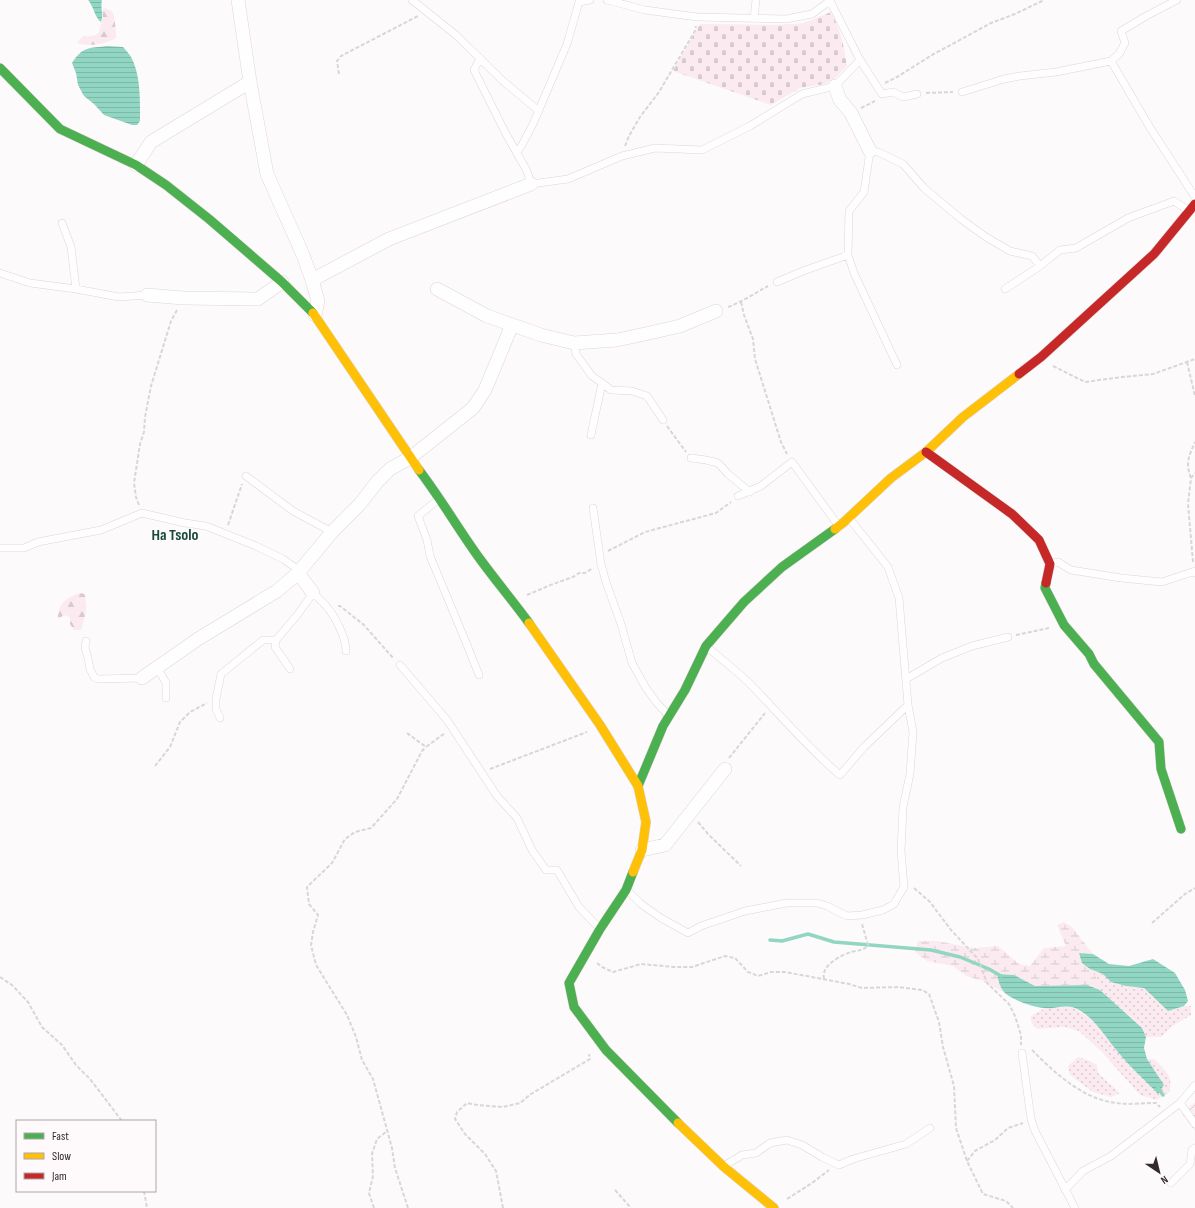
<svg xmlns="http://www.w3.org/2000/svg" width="1195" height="1208" font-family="'Sofia Sans Condensed',sans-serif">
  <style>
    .industrial { fill: url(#industrial-furrows) }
    .grass { fill: url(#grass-dots) }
    .forest { fill: url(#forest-firs) }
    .wetland { fill: url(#wetland-marsh) }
    .cemetery { fill: url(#cemetery-stones) }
    .water { fill: url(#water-rules) }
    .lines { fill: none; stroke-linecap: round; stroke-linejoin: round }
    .stream { stroke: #91d6c2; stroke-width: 3.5 }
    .lane-casing { stroke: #ddd6d9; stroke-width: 8 }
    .street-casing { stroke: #ddd6d9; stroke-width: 14 }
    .fast-casing { stroke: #ddd6d9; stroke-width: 10 }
    .slow-casing { stroke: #ddd6d9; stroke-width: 10 }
    .jam-casing { stroke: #ddd6d9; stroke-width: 10 }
    .path { stroke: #d8d7d7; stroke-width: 2; stroke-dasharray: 4 2; stroke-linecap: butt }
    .lane { stroke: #fffefe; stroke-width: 7 }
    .street { stroke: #fffefe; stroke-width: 13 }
    .fast { stroke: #4caf50; stroke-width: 9 }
    .slow { stroke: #ffc107; stroke-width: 9 }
    .jam { stroke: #c62828; stroke-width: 9 }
    .labels { text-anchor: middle; stroke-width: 3; stroke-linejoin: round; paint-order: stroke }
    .district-label { font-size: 16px; font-weight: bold; fill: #184b3d; stroke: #fef9fb }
  </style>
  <defs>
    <pattern id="industrial-furrows" width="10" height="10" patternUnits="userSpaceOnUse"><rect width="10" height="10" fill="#faeef3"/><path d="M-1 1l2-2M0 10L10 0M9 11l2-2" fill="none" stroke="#d7ccd0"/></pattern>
    <pattern id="grass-dots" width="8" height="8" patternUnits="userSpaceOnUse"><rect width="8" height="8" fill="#fbebf1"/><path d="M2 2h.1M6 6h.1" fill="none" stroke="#d8cacf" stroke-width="1.8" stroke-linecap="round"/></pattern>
    <pattern id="forest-firs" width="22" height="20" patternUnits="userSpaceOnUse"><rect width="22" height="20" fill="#fbebf1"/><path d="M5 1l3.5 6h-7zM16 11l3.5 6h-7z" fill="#d8cacf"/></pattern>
    <pattern id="wetland-marsh" width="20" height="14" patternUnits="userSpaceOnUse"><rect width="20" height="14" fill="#fbebf1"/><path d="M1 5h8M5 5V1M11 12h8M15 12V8" fill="none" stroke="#d8cacf"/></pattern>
    <pattern id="cemetery-stones" width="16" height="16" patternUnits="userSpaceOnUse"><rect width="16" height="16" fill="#fbebf1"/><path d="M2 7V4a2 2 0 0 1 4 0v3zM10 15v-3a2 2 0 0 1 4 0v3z" fill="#d8cacf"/></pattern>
    <pattern id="water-rules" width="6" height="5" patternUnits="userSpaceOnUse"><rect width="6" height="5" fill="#91d6c2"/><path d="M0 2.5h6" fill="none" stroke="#7eb8a7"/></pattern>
  </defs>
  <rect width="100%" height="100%" fill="#fdfafb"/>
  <!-- industrial -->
  <path class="industrial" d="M1195,1102V1131L1181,1113Z"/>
  <!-- grass -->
  <path class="grass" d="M1090,969L1103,974L1111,982L1126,986L1144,988L1168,1011L1184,1006H1191V1015L1171,1027L1161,1037H1146L1142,1028L1136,1022L1100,990L1096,977Z
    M1060,1007H1072L1084,1014L1096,1024L1129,1065L1158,1094L1163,1085L1147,1059H1154C1165,1070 1174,1076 1169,1092L1157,1100L1140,1095L1102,1052L1079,1031L1064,1027L1037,1029L1031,1022V1016L1045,1008Z
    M1078,1057L1090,1061L1097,1065L1098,1073L1120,1093L1111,1097L1093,1092L1070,1075L1068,1066Z"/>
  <!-- forest -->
  <path class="forest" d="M104,8C108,9 111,10 113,13C115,17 116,34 116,38C106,44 89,47 77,43L82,37C88,36 98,37 100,30C101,28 100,26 101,23C102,18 104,16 102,11Z
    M79,593L86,594C84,600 87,604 86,610C85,617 83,623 81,630H74L70,624V617L64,615L58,619C58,604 66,598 79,593Z"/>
  <!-- wetland -->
  <path class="wetland" d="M1064,922L1072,927L1093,954L1080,953C1083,964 1083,962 1090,969C1096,975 1098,982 1100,990L1087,985L1035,986L1014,975L997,974L998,981L1005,993L983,981L966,976L953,966L927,961L915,952L918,941H937L974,948L998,946L1019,964L1030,966L1044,948L1066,946L1057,925Z"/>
  <!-- cemetery -->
  <path class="cemetery" d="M831,12C841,31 844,46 847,66L834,79L824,84L800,88L771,105L673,71L700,24L777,25L804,23Z"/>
  <!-- water -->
  <path class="water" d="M88,0H102C100,9 104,13 101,22C95,18 94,7 88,0Z
    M108,46L123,47C126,50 129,54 131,57C141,75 140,101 140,121L137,125H132L104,115L94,104L84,96L78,85L76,73L72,63C82,47 89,48 108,46Z
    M1079,953L1093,954L1109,964L1129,966L1153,959L1175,973L1185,990L1188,1001L1184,1006L1168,1011L1144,988L1126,986L1111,982L1103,974L1090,969L1082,963Z
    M997,974L1014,975L1035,986L1087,985L1100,990L1142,1028L1146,1037L1144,1048L1147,1059L1164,1085L1158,1094C1145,1080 1130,1067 1118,1052C1105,1037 1092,1013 1072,1007C1064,1005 1054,1009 1045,1008C1034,1008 1013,1000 1005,993C1000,988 998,980 997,974Z"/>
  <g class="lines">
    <!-- stream -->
    <path class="stream" d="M770,940L782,941L808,934L834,942L931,950L960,957L989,969L1001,976
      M1158,1088L1163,1095"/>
    <!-- lane casing -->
    <g class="lane-casing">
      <path id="lane" d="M412,0L456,35L503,81L539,111
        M607,0L645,10L697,17L786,19L812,14L831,0
        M754,18L756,0
        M480,58L474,70L506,134L527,171L531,184L568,179L622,156L655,148L702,150L750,126L802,94L835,86L860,60L830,1
        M860,60L882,94L893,92L903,97L917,94
        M1111,61L1149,126L1195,197
        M962,92L1004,79L1020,76L1056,72L1111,61L1119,54L1125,43L1121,31L1148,15L1177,0
        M517,152L522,145L533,124L567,44L579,2L590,0
        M62,223L71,247L76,289
        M0,273L30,283L76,289L119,297L147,295
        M777,282L803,271L848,255
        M1005,289L1040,266L1060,250L1076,248L1128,218L1174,201L1189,211
        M574,343L576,354L592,376L602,383L611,390L632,391L647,396L663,420
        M897,365L854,273L848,255L849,211L864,192L870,151L878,152L903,164L924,188L961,219L986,237L1010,251L1032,256L1040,266
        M591,435L602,383
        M691,458L706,460L718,463L728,474L750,492
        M246,476L293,511L332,532
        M738,496L761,486L792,462L838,525
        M440,498L418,516L427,540L430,556L465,640L479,675
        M593,508L601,564L606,582L621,624L632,663L646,688L657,703L669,716
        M0,548H24L38,542L101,530L142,513L185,523L206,526L256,546L283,559L293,566
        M1050,564L1058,562L1071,570L1121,578L1162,582L1195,571V573
        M276,640L275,647L290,669
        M86,641L85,648L88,658L90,669L94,677L98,679L142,678
        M706,646C722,660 740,673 755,689C783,718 809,749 840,775L864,747L908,705
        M400,665L447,720L497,796L517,818L532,850L546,870H557L579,907L600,929
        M157,667L166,683V698
        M906,679L942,658L972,646L1008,637
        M220,718L216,709V699L221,674L263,640H276L298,614L313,593C318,598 323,602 327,607C336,618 346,638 346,651
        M627,890L641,904L661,918L688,933L701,926L745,911L787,903H817L827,906L847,916L862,915L883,910L894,904L904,887L901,851L903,807L910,774L913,732L908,705L899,598L888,567L849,518
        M1022,1053L1031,1119L1035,1131L1075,1208
        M1180,1103L1195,1124
        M724,1166L742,1155L756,1153L770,1143L787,1140L802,1145L822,1157L839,1165L853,1159L906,1144L930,1128
        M1171,1183L1190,1164L1192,1150L1195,1148
        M1065,1190L1083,1171L1111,1156L1180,1103L1195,1085"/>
    </g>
    <!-- street casing -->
    <g class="street-casing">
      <path id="street" d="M238,0L250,82L267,174L303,255L312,280L318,301L315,315
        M835,86L840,100L851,113L870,151
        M136,165L151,142L250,82
        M312,280L389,239L531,184
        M437,289L487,316L541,335L574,343L617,340L645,334L680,326L716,311
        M147,295L183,298L258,299L282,282
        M313,593L298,573L332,532L360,504L377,482L390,469L410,458L473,408L485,390L512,325
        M142,678L198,639L277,591L298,573
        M642,850L665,845L725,769"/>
    </g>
    <!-- fast casing -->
    <g class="fast-casing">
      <path id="fast" d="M0,68L60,129L136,165L166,185L209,219L282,282L313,313
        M419,470C441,499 459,530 480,559C496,581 513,601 529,623
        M1046,583L1045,588L1064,625L1089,654L1094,664L1159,742L1161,769L1181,829
        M638,786L663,726L685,690L706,646L744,602L782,567L835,529
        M633,872L626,890L600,929L569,983L574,1007L606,1050L678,1123"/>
    </g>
    <!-- slow casing -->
    <g class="slow-casing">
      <path id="slow" d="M313,313L419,470
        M835,529L844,522L891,478L926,452L963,417L1019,374
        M529,623L600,725L638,786L646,822L642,850L633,872
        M678,1123L724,1167L774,1208"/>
    </g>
    <!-- jam casing -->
    <g class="jam-casing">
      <path id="jam" d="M1019,374L1041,357L1154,254L1195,204
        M926,452L1012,514L1039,540L1050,564L1046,583"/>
    </g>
    <!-- path -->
    <path class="path" d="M339,74L337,61L341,56L418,16
      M885,83L897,77L932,55L991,23L1015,14L1044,0
      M926,93L953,92
      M861,108L875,101
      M625,146L629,136L640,117L659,92L695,31L696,26
      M741,302L744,315L753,339L755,359L781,442L787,454
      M728,307C742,302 755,293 768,286
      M1187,362L1195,396
      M1053,366L1085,382L1122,377L1153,374L1195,359
      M667,426L686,452
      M1191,478C1185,463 1189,456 1195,442
      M139,505L136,497L134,483L140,444L144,432L145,417L151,386L171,321L177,310
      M228,525L242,484
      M608,551L645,532L716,513L731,502
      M1193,562L1188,504L1191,478L1195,473
      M527,595L553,584L573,577L579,573H585L593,568
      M338,606H340L364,625L394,659
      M1016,635L1049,628
      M407,733L426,747L445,733
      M729,758L765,713
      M155,766L170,747L180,722L190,712L207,703
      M490,769L587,732
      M698,822L708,834L741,866
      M914,888L930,902L951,930L978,959L987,983L1009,1004L1015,1016L1021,1035V1045
      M1152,923L1185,894L1195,888
      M597,963L602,967L613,972L641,964L675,967H692L725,956L735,958L748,972L758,976L771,972H785L849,984L862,988L899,987L922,990L929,994L939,1022L943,1047L954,1086L956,1128L967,1161L983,1194L1006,1201L1013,1208
      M0,977L12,985L28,1002L42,1027L62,1045L76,1065L90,1079L122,1121
      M824,979C824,977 823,975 824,973C826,963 842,955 851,952C858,950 864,951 868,945L862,924
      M1032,1050C1054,1072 1082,1099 1116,1103C1128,1105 1143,1103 1156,1103L1160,1107
      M967,1161L975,1151L995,1140L1008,1128L1023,1123
      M615,1190L631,1208
      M144,1191L147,1208
      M787,1199L812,1183L829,1170
      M374,1208L369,1193L373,1176L372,1154L377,1139L387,1131
      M408,1208L395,1168L392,1148L373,1079L362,1060L356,1037L347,1015L316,965L311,945L313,932L318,915L309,904L307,887L332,863L345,839L355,832L371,828L397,799L422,751L426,747
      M503,1208L496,1171L485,1154L465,1134L455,1119L457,1112L467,1103L477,1105L503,1107L520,1103L531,1094L590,1059L589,1054"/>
    <!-- lane -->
    <use href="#lane" class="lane"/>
    <!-- street -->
    <use href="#street" class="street"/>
    <!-- fast -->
    <use href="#fast" class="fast"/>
    <!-- slow -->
    <use href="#slow" class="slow"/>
    <!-- jam -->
    <use href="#jam" class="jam"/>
  </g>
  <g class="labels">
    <!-- district labels -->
    <g class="district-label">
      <text x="175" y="540">Ha Tsolo</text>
    </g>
  </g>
  <!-- legend -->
  <rect x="16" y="1120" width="140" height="72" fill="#fef9fb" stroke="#aca6a8"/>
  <rect x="24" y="1133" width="20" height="6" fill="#4caf50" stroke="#aca6a8"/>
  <text x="52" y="1140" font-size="12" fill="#31292c">Fast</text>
  <rect x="24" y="1153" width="20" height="6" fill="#ffc107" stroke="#aca6a8"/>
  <text x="52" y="1160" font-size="12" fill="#31292c">Slow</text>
  <rect x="24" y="1173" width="20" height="6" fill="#c62828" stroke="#aca6a8"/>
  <text x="52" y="1180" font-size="12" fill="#31292c">Jam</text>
  <!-- north arrow -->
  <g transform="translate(1159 1172) rotate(145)" stroke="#fef9fb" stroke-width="3" paint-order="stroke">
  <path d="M0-3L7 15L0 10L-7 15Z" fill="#31292c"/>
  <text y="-6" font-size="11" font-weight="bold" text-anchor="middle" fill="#31292c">N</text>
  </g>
</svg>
